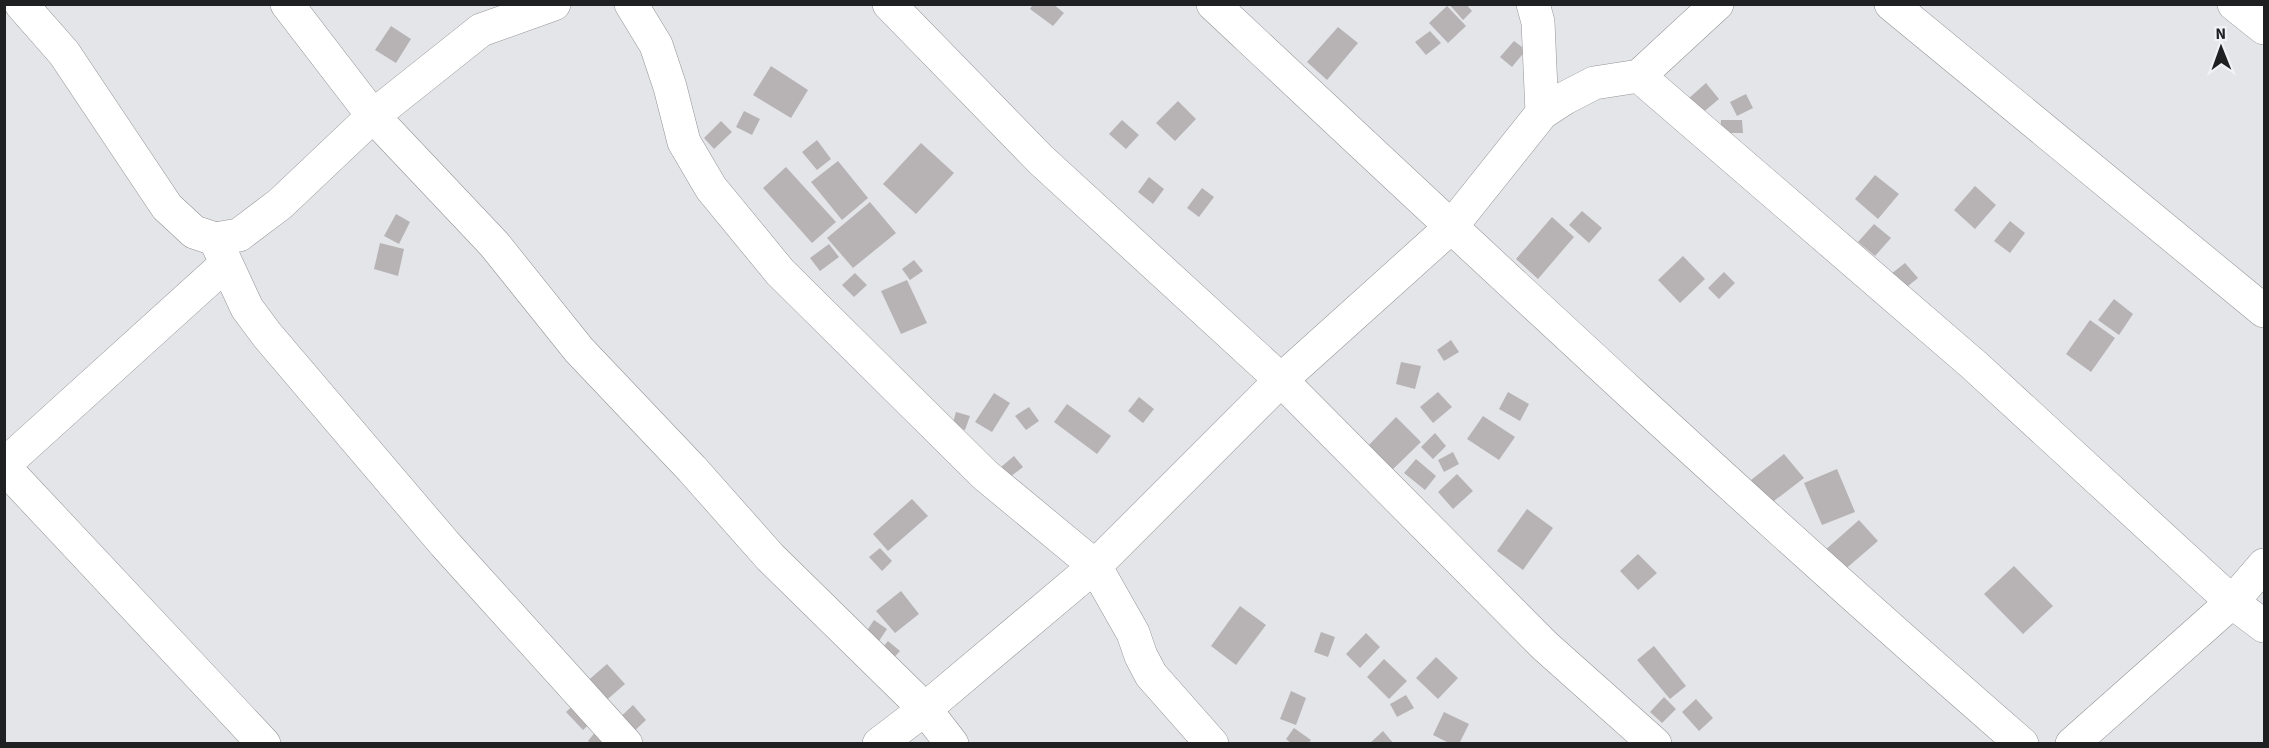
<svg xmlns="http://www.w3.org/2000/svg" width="2269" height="748" font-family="'Source Sans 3',sans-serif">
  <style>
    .building { fill: #b7b3b5 }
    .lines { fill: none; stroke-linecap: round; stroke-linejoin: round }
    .minor-casing { stroke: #949497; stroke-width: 34 }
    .minor { stroke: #fff; stroke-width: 33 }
  </style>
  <rect width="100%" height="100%" fill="#e4e5e8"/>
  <!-- building -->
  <path class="building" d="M1033,4H1053L1064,13L1053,26L1030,9Z
    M1449,4H1466L1472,11L1463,20Z
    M1447,6L1466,26L1448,43L1429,23Z
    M391,26L411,39L396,63L375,50Z
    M1338,27L1358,43L1327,80L1307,62Z
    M1430,31L1441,43L1426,55L1415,42Z
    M1514,41L1526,50L1512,67L1500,57Z
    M771,66L808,90L791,118L753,95Z
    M1706,83L1719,99L1701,114L1688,99Z
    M1746,94L1753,108L1737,116L1730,102Z
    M1178,101L1196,119L1175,141L1156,123Z
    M744,111L760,119L752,135L736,127Z
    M1122,120L1139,135L1126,149L1109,134Z
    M1721,120H1742L1743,133H1720Z
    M721,121L732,132L714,149L704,138Z
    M817,140L831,159L817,170L802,152Z
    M921,143L954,173L916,214L883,184Z
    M838,161L868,198L842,220L811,182Z
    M786,167L836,222L812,243L763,188Z
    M1875,175L1899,194L1878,219L1855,199Z
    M1149,177L1164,189L1153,204L1138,192Z
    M1975,186L1996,205L1975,229L1954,210Z
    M1202,188L1214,197L1199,217L1187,208Z
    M870,202L896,233L853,268L827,238Z
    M1582,211L1602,228L1589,243L1569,225Z
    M396,214L410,222L399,244L384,236Z
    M1552,217L1574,237L1538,279L1516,259Z
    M2010,221L2025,233L2010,253L1994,241Z
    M1874,224L1891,238L1875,256L1858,242Z
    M380,243L404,249L398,276L374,269Z
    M829,244L839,257L820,271L810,258Z
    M1683,256L1705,279L1680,303L1658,280Z
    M914,260L923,271L910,280L902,269Z
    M1905,263L1918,278L1903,290L1891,274Z
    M1724,272L1735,283L1719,299L1708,288Z
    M855,273L867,285L854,297L842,285Z
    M907,280L927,323L901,334L881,291Z
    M2114,299L2133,314L2119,335L2098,320Z
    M2090,320L2115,338L2091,372L2066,354Z
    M1451,340L1459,352L1444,361L1437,350Z
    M1401,362L1421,366L1415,389L1396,384Z
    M1438,392L1452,407L1433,423L1420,407Z
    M1508,392L1529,404L1520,421L1499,409Z
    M994,393L1010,403L992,432L975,422Z
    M1139,397L1154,409L1143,423L1128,411Z
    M1067,404L1111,436L1097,454L1054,422Z
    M1029,407L1039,421L1026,430L1015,416Z
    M956,412L970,416L965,430L952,426Z
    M1483,416L1515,437L1499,460L1467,439Z
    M1396,417L1421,442L1390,472L1366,448Z
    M1435,433L1446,446L1433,459L1421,447Z
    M1453,452L1459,464L1444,472L1438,460Z
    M1784,454L1804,478L1770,504L1751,480Z
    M1014,456L1023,467L1010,477L1001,467Z
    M1416,459L1436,476L1425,490L1404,473Z
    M1837,469L1855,512L1822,525L1804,483Z
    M1457,474L1473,491L1453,509L1438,492Z
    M912,499L928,516L888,551L873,534Z
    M1527,509L1553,528L1523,570L1497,551Z
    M1859,520L1878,541L1842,572L1824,551Z
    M880,548L892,561L882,571L869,557Z
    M1638,554L1657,573L1638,590L1620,571Z
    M2014,566L2053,606L2023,634L1984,594Z
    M901,591L919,614L895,633L876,611Z
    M1240,606L1266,625L1236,665L1211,646Z
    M874,620L887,629L875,647L862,638Z
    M1321,632L1335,637L1328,657L1314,652Z
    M1366,633L1380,647L1360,668L1346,654Z
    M888,641L900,651L888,664L876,655Z
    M1654,646L1686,686L1670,699L1637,660Z
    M1436,657L1458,678L1438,699L1416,678Z
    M1384,659L1407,681L1389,699L1367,677Z
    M607,664L625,684L602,704L584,684Z
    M1291,691L1306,698L1296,725L1280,719Z
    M1406,695L1414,708L1397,717L1390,704Z
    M1664,697L1676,709L1662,723L1650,712Z
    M580,699L597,717L583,730L566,712Z
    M1696,699L1713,718L1699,731L1682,712Z
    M633,705L646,720L627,738L613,724Z
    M1444,712L1469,724L1459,744H1451L1433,735Z
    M1294,728L1311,740L1308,744H1292L1286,739Z
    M596,731L605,739L601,744H591L588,741Z
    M1383,731L1394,744H1369Z"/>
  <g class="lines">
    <!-- minor casing -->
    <g class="minor-casing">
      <path id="minor" d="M21,4L64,53L167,207L194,232L215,239L239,235L280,204L373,116L481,30L554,4
        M287,4L373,116L494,244L579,350L692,469L770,557L925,709L952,744
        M631,4L656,45L670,87L684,142L711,188L780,272L985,475L1095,566L1133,633L1141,656L1151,675L1212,744
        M889,4L1041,160L1281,380L1545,646L1655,744
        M1213,4C1480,254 1746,504 2022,744
        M1533,4L1538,22L1542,113
        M1891,4L2264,311
        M2234,4L2264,28
        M1639,76L1974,365L2232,602L2264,626
        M215,239L247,308L267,335L445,544L626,744
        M4,465L226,264
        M4,467L264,744
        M879,744L925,709L1095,566L1281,380L1451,227L1542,113L1565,98L1594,83L1639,76L1717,4
        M2072,744L2232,602L2264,565"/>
    </g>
    <!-- minor -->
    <use href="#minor" class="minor"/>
  </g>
  <!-- border -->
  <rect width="2269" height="748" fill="none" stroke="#1f2021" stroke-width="12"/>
  <!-- north arrow -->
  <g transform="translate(2221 48) rotate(359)" stroke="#f1f2f5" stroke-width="4.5" paint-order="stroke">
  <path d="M0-4.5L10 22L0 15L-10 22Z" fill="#1f2021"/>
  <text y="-9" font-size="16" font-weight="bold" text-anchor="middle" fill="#1f2021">N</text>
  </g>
</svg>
